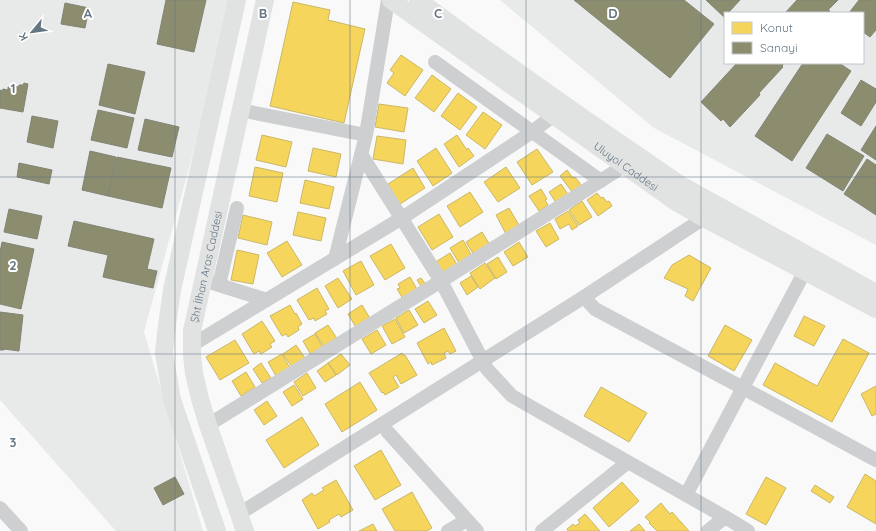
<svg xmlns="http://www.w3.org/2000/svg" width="876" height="531" font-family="Quicksand,sans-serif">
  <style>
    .built { fill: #e8e9e9; fill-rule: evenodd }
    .homes { fill: #f6d55c; stroke: #cab868 }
    .industry { fill: #8c8c6e; stroke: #808574 }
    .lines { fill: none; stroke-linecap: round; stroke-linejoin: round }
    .minor { stroke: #cecfd0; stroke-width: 14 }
    .major { stroke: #e1e2e2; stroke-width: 18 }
    .grid { fill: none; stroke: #657683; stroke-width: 1; stroke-opacity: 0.55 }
    .labels { text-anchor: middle; stroke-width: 4; stroke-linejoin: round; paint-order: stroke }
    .street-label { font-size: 11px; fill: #657683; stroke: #fff }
    .grid-label { font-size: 13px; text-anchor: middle; font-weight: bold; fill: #657683; stroke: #fff; stroke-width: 4; stroke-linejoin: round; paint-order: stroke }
  </style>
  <rect width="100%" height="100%" fill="#f9f9f9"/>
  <!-- built -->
  <path class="built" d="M0,0H235L144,332L203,531H116L0,400Z
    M500,0H876V245L654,128ZM725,13H863V63H725Z"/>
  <!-- homes -->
  <path class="homes" d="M293,2L330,10L328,20L365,29L344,123L270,106Z
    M401,55L423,70L405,96L387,83L394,73L390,70Z
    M432,75L451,89L434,112L415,98Z
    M458,93L477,107L460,130L441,116Z
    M379,104L408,108L404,132L375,127Z
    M483,112L502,125L485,149L466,135Z
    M262,135L292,142L286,167L256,160Z
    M457,135L467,150L468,148L474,156L459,167L444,144Z
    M377,136L406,140L403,164L373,159Z
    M313,148L341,154L336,177L308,171Z
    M436,148L452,173L433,186L417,161Z
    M537,149L553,172L532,185L517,162Z
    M255,167L283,173L277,202L249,196Z
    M506,167L520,188L498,202L484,182Z
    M413,168L425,188L400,204L388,184Z
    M567,170L573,178L575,177L582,186L573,193L560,176Z
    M305,180L334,187L329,209L300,203Z
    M561,184L569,196L557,204L549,192Z
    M541,189L547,199L545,200L548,205L539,211L529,196Z
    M470,192L483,212L460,227L447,206Z
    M597,193L601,198L603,197L607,202L609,201L612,206L598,216L587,200Z
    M582,201L592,217L579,225L569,210Z
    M509,208L520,227L506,234L496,215Z
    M568,211L578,226L572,230L569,224L560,229L555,219Z
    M298,212L326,218L321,241L293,235Z
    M439,214L453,237L432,250L418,227Z
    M243,215L272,222L267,245L238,238Z
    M550,223L559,239L546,247L536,231Z
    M482,232L490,245L474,255L466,242Z
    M463,240L472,256L459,263L450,248Z
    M287,241L302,265L282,277L267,253Z
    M519,242L528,257L513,266L504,252Z
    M391,244L405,268L385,280L370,256Z
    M237,250L259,255L253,284L231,280Z
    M450,253L458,266L442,276L434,263Z
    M689,255L711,268L693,301L685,296L688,289L664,278L672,265Z
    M498,257L507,272L496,279L487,264Z
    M361,261L374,285L356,295L343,271Z
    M485,263L495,278L480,289L470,273Z
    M471,276L478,287L467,295L460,283Z
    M410,277L418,291L403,299L397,289L400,288L398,284Z
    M338,278L352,299L338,308L325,286Z
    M421,278L427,286L422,288L417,280Z
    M317,288L329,309L325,311L327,314L315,321L314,318L309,320L297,300Z
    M428,301L437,315L424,323L415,309Z
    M290,305L295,314L296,313L302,324L298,327L299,330L288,337L286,334L282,336L270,316Z
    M362,305L371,320L357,329L348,314Z
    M409,310L418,325L404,333L396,318Z
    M804,316L825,326L814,346L794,336Z
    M395,319L405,337L392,344L382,326Z
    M262,321L275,341L270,344L272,347L261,354L259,351L254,354L242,334Z
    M328,325L338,340L325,348L315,333Z
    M725,325L752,340L734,371L708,356Z
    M444,328L456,351L450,354L448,351L444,353L446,358L432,365L431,362L428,364L417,343Z
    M377,330L386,345L371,354L362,339Z
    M315,334L323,348L311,355L303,341Z
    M843,339L869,353L832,422L763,385L775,363L817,386Z
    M235,340L249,363L220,380L206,357Z
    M296,345L307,361L294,370L283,354Z
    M402,353L404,356L405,355L417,375L401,384L396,375L393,377L399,387L385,395L383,392L382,393L369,373Z
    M282,354L290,368L276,376L268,362Z
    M341,354L350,365L337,375L328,363Z
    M261,363L271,378L262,383L253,369Z
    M328,363L336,375L325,382L317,371Z
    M246,372L255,387L241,396L232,381Z
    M307,373L316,388L303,396L294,382Z
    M360,382L377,410L342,432L325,404Z
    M294,385L303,399L292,406L283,392Z
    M876,386V414L872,416L861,394Z
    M601,387L647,413L629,442L584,416Z
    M267,401L277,416L264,425L254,410Z
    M302,417L319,445L284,468L266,440Z
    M381,450L401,485L375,500L354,466Z
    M865,474L876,481V524L847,507Z
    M766,477L786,488L766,525L746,514Z
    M336,480L353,510L341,517L339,514L329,520L330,522L318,529L302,500L312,493L314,496L324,490L322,488Z
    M622,482L639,501L609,527L593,508Z
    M815,485L834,497L830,503L811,491Z
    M412,492L432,528L427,531H395L382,509Z
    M661,503L670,514L672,512L689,531H657L649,523L650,522L645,517Z
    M585,514L600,531H568L567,529L573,524L575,526L580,523L578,520Z
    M373,524L377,531H359Z
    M639,524L645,531H630Z"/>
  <!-- industry -->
  <path class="industry" d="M166,0H206L194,52L157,44Z
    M574,0H684L714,24L670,78Z
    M706,0H740L728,13H725L724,17Z
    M797,0H838L828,10L830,11L828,13H785Z
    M859,0H876V30L870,37L863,32V13H849Z
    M65,3L89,8L85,28L61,24Z
    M737,63H784L782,66L783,67L759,93L760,95L730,127L723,119L721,121L701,102Z
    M803,63H839L851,71L792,161L755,136Z
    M108,64L145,72L135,114L99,105Z
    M861,80L876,89V102L861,126L841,113Z
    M24,83L28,84L23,112L0,108V90L2,91L3,89L8,90V87L14,88V86L19,87V85H23Z
    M98,110L134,118L127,148L91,140Z
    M32,116L58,121L53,148L27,142Z
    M145,119L179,127L172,157L138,150Z
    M876,126V160L861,150Z
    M827,134L864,156L843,191L806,168Z
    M90,151L116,157L108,196L82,190Z
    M117,157L171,168L162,208L108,196Z
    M867,159L876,165V215L844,194Z
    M19,163L52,170L49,184L17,177Z
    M9,209L42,216L37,239L4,232Z
    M74,221L154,239L147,269L157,271L153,288L103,277L108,255L68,246Z
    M2,242L34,249L21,309L0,304V252Z
    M0,312L23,315L19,351L4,349V350H0Z
    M175,477L184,494L163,505L154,488Z"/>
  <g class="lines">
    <!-- minor -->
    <path class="minor" d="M435,62L601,181
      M240,110L366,135
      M361,154L441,281L487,369L512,396L628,462
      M335,259L366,135L388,0
      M210,282L219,285L267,300
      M219,285L237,208
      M584,297L595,309L743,388L876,460
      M192,345L402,218L532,132L554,115
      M208,425L441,281L632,161
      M387,431L477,531
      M686,495L805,271
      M0,508L21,531
      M239,514L584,297L704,218
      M448,531L467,520
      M542,531L628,462L725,517L748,531
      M708,531L725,517"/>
    <!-- major -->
    <g class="major">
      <path id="s1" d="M391,0L676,202L704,218L876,309"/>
      <path d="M418,0L467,36L586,120L679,184L876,293"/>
      <path d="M217,531L172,400L164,353L167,325L172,290L237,0"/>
      <path id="s2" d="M245,531L208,425L200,399L194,373L192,355V331L265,0"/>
    </g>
  </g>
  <!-- grid -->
  <path class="grid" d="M175,0V531M350,0V531M526,0V531M701,0V531M0,177H876M0,354H876"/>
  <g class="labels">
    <!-- street labels -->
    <g class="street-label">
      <text dy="4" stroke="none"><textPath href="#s1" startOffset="288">Uluyol Caddesi</textPath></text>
      <text dy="4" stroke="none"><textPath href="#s2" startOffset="274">Şht İlhan Aras Caddesi</textPath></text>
    </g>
  </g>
  <g class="grid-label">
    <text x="88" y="18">A</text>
    <text x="263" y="18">B</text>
    <text x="438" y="18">C</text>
    <text x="613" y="18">D</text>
    <text x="13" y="93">1</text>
    <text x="13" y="270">2</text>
    <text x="13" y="447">3</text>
  </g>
  <!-- legend -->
  <rect x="724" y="12" width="140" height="52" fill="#ffffff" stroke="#c1c8cd"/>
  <rect x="732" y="22" width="20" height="12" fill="#f6d55c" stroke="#c1c8cd"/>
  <text x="760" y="32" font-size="12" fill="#657683">Konut</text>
  <rect x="732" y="42" width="20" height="12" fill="#8c8c6e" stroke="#c1c8cd"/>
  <text x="760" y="52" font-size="12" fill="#657683">Sanayi</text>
  <!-- north arrow -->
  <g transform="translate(32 32) rotate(241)" stroke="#ffffff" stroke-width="3" paint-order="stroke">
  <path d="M0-3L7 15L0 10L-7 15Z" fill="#657683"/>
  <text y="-6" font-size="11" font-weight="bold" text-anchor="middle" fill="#657683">K</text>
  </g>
</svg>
